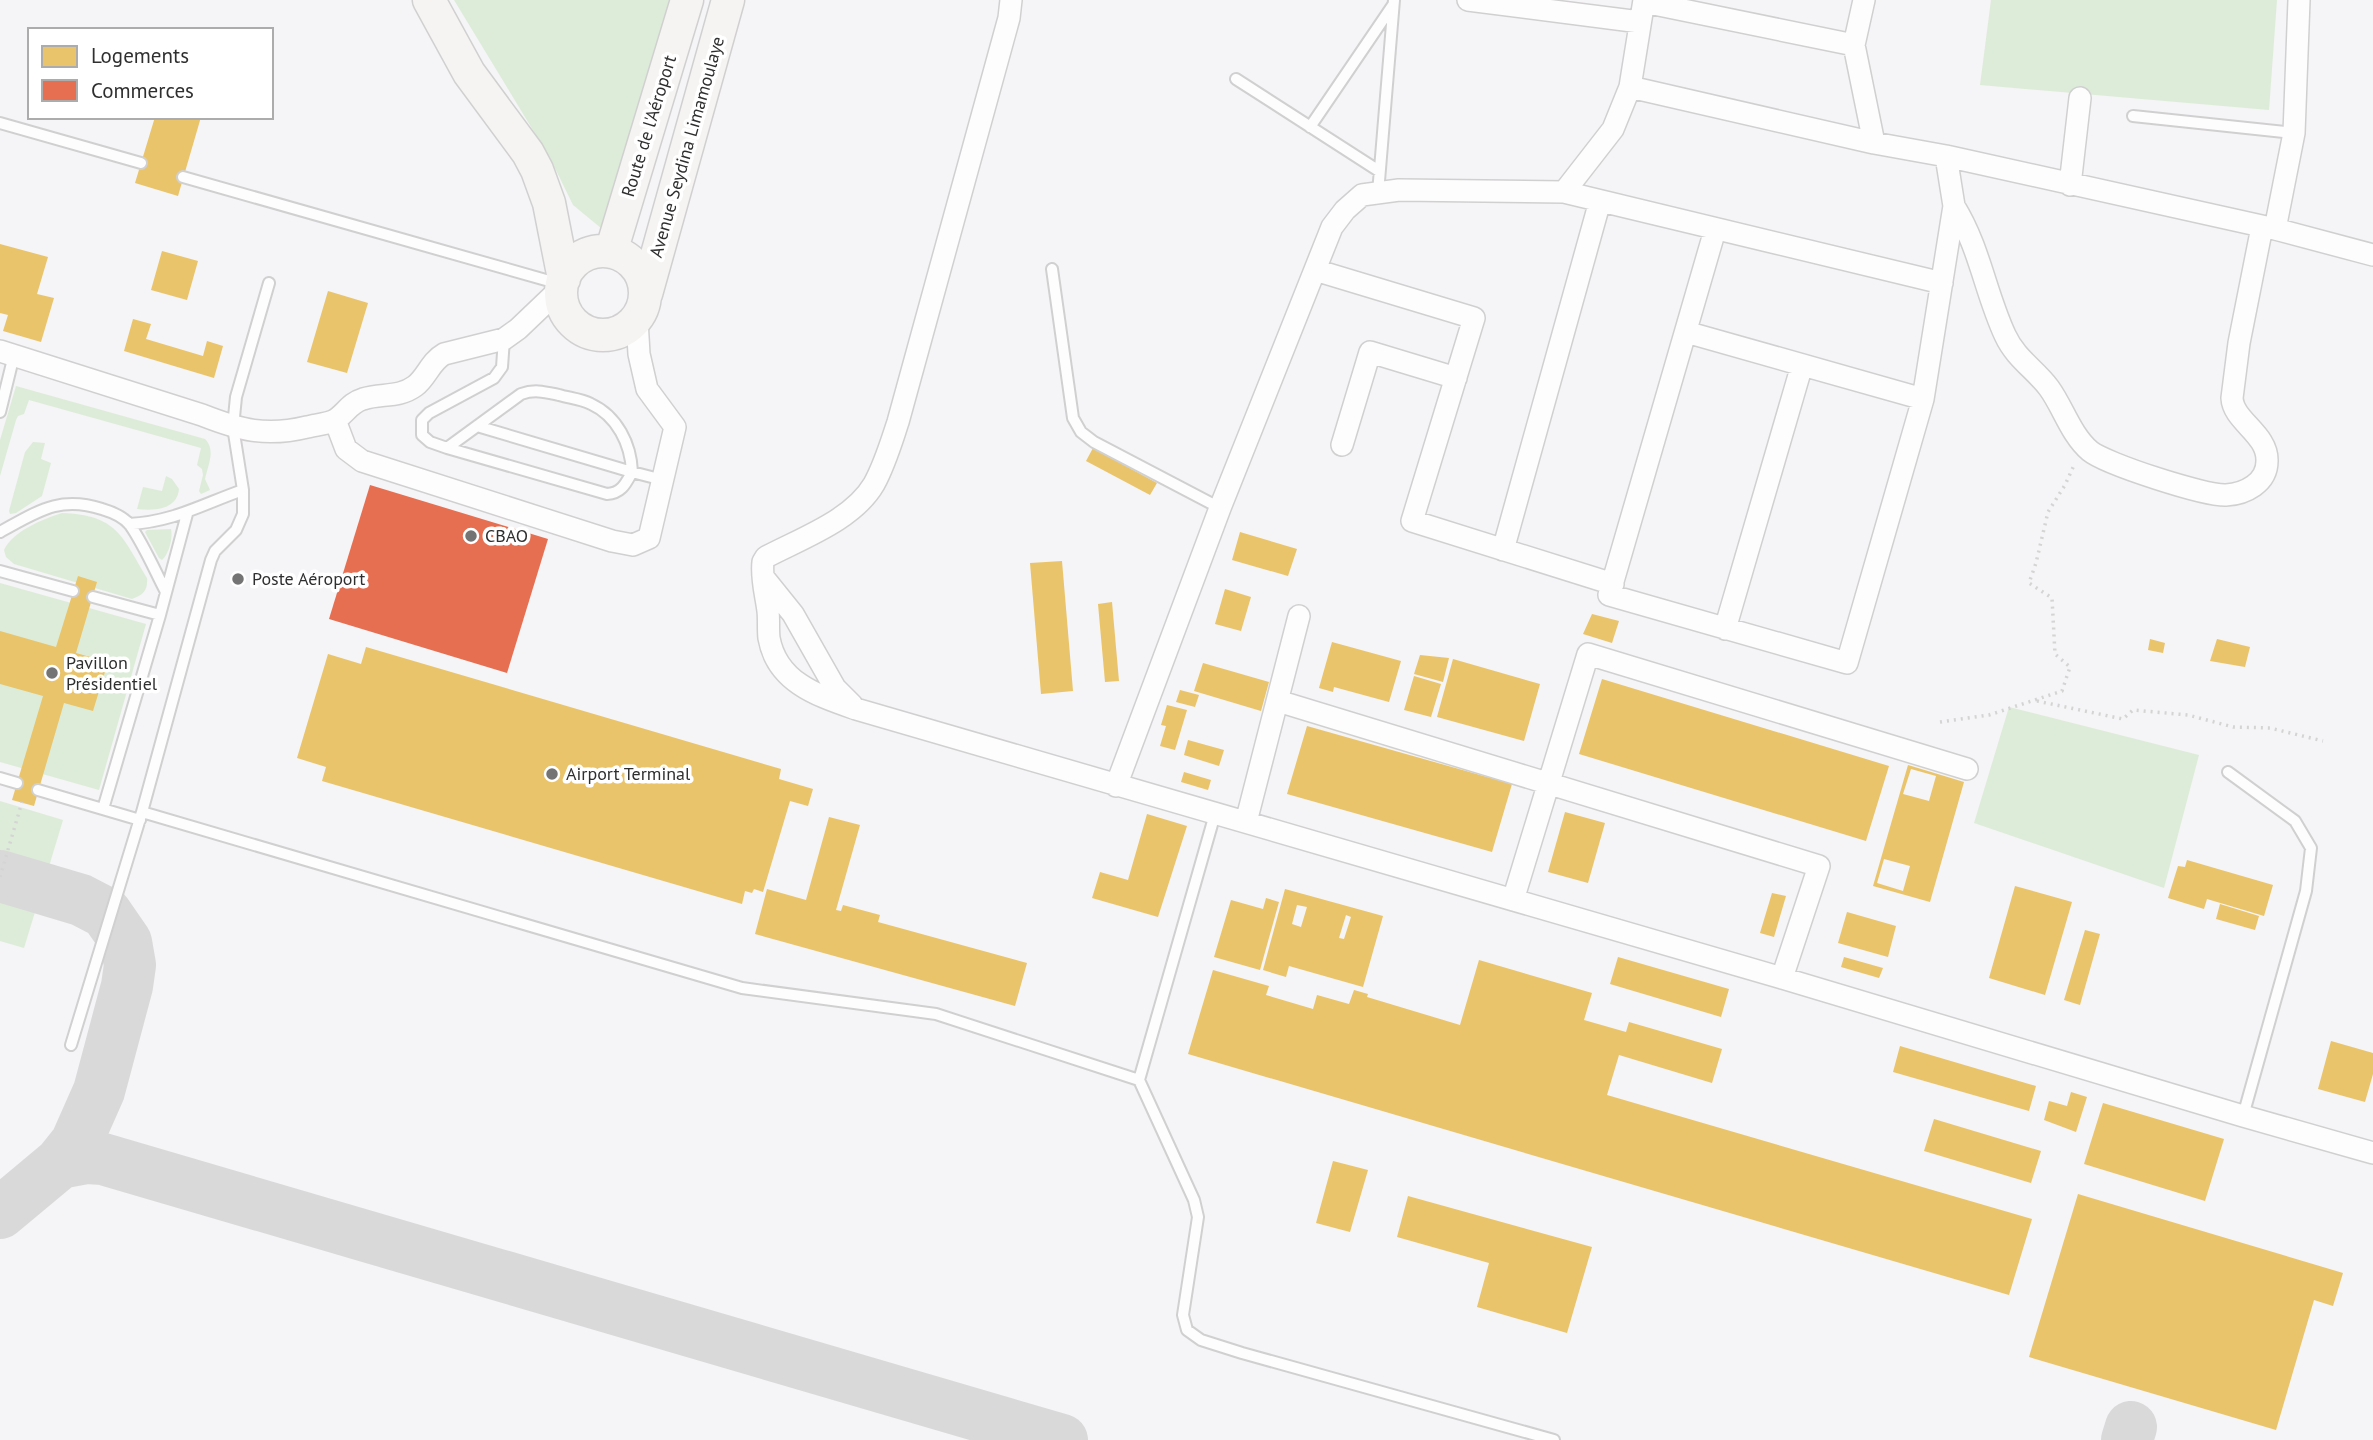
<svg xmlns="http://www.w3.org/2000/svg" width="2373" height="1440" font-family="'PT Sans',sans-serif">
  <style>
    .green { fill: #ddecd9 }
    .homes { fill: #e9c46a; fill-rule: evenodd }
    .shops { fill: #e76f51 }
    .lines { fill: none; stroke-linecap: round; stroke-linejoin: round }
    .taxiway { stroke: #dad9da; stroke-width: 52 }
    .lane-casing { stroke: #d1d0d1; stroke-width: 14 }
    .street-casing { stroke: #d1d0d1; stroke-width: 24 }
    .secondary-casing { stroke: #d1d0d1; stroke-width: 35 }
    .path { stroke: #d4d4d4; stroke-width: 3.5; stroke-dasharray: 2 5; stroke-linecap: butt }
    .lane { stroke: #fefdfe; stroke-width: 10 }
    .street { stroke: #fefdfe; stroke-width: 21 }
    .secondary { stroke: #f6f4f2; stroke-width: 32 }
    .poi-dot { fill: #747475; stroke: #fff; stroke-width: 2.5 }
    .labels { text-anchor: middle; stroke-width: 7; stroke-linejoin: round; paint-order: stroke }
    .street-label { font-size: 18px; fill: #2f2f30; stroke: #fff }
    .poi-label { font-size: 18px; fill: #2f2f30; stroke: #fff; text-anchor: start }
  </style>
  <rect width="100%" height="100%" fill="#f5f4f6"/>
  <!-- green -->
  <path class="green" d="M454,0H669L607,233L573,205L551,160Z
    M1991,0H2277L2269,110L1980,85Z
    M16,386L205,439C216,450 208,465 205,479L210,490L201,494L199,491L203,475L202,469L197,465L201,448L29,400L24,414L18,416L16,420L0,476V440Z
    M33,442L45,443L41,459L51,463L42,496L16,513L10,514L9,511L25,452Z
    M166,476L172,479L179,489C177,510 154,511 137,509L143,487L162,491Z
    M62,513C117,515 122,536 147,578C148,591 143,595 132,599L14,564L6,557L4,550C13,531 43,519 62,513Z
    M171,529C173,538 169,554 162,560L159,558L145,532L147,530Z
    M0,583L146,624L99,790L0,762Z
    M2009,707L2199,755L2164,888L1974,823Z
    M0,801L63,820L47,873L0,859Z
    M0,887L39,899L24,948L0,941Z"/>
  <!-- homes -->
  <path class="homes" d="M155,117H201L178,196L135,183Z
    M0,244L48,257L37,294L54,298L41,342L3,331L8,315L0,313Z
    M162,251L198,261L187,300L151,290Z
    M328,291L368,303L347,373L307,362Z
    M133,319L151,324L146,339L203,356L207,341L223,346L214,378L124,351Z
    M1093,448L1157,483L1150,495L1086,461Z
    M1240,532L1297,549L1288,576L1232,560Z
    M1062,561L1073,691L1041,694L1030,563Z
    M78,576L97,582L76,653L108,662L93,711L64,703L34,806L12,800L43,696L0,684V631L56,647Z
    M1225,589L1251,597L1241,631L1215,624Z
    M1112,602L1119,681L1105,682L1098,604Z
    M1592,614L1619,621L1612,643L1583,634Z
    M2150,639L2165,643L2163,653L2148,650Z
    M2217,639L2250,647L2245,667L2210,661Z
    M1332,642L1401,661L1389,702L1334,687L1333,692L1319,688Z
    M366,647L781,769L779,779L813,789L808,806L790,801L763,892L754,889L752,893L745,891L742,904L322,781L326,767L297,758L328,654L361,664Z
    M1420,655L1449,658L1443,682L1414,674Z
    M1453,659L1540,684L1524,741L1437,717Z
    M1203,663L1269,682L1261,711L1194,691Z
    M1414,676L1441,684L1431,717L1404,710Z
    M1602,679L1889,766L1866,841L1579,754Z
    M1180,690L1199,695L1195,707L1176,702Z
    M1167,705L1187,710L1175,750L1160,746L1166,726L1161,725Z
    M1307,726L1512,784L1492,852L1287,794Z
    M1188,740L1224,750L1219,766L1184,755Z
    M1908,765L1964,782L1930,902L1873,886ZM1911,769L1936,776L1929,801L1903,794ZM1884,859L1910,866L1903,891L1877,883Z
    M1184,772L1211,780L1208,790L1181,782Z
    M1565,812L1605,823L1588,883L1548,872Z
    M1147,814L1187,826L1158,917L1092,898L1100,872L1128,880Z
    M829,817L860,825L836,910L841,911L843,905L880,915L878,922L1027,963L1015,1006L755,934L767,889L806,900Z
    M2187,860L2273,885L2264,916L2207,899L2204,909L2168,898L2178,866L2185,867Z
    M2015,886L2072,902L2045,995L1989,978Z
    M1285,889L1383,916L1363,987L1289,966L1286,977L1263,970ZM1297,905L1307,907L1301,927L1292,924ZM1346,915L1351,917L1344,939L1339,938Z
    M1772,893L1786,896L1774,937L1760,933Z
    M1266,898L1279,902L1260,970L1214,957L1231,900L1263,909Z
    M2220,904L2259,916L2255,930L2216,919Z
    M1847,912L1896,926L1888,957L1838,943Z
    M2085,930L2100,934L2080,1005L2064,1000Z
    M1618,957L1729,989L1721,1017L1610,984Z
    M1844,957L1883,968L1879,978L1841,967Z
    M1479,960L1592,993L1584,1020L1626,1032L1629,1022L1722,1049L1712,1083L1619,1055L1607,1095L2032,1219L2009,1295L1188,1054L1213,970L1269,986L1266,995L1313,1009L1317,995L1349,1004L1354,990L1368,994L1367,997L1460,1025Z
    M2331,1041L2373,1053V1074L2365,1102L2318,1089Z
    M1900,1046L2036,1086L2029,1111L1893,1072Z
    M2071,1092L2087,1097L2076,1132L2044,1120L2049,1101L2067,1106Z
    M2103,1103L2224,1139L2205,1201L2084,1164Z
    M1934,1119L2041,1151L2031,1183L1924,1151Z
    M1333,1161L1368,1170L1350,1232L1316,1223Z
    M2078,1194L2343,1273L2333,1306L2314,1300L2276,1430L2029,1357Z
    M1408,1196L1592,1247L1567,1333L1477,1307L1489,1263L1397,1237Z"/>
  <!-- shops -->
  <path class="shops" d="M370,485L548,539L507,673L329,619Z"/>
  <g class="lines">
    <!-- taxiway -->
    <path class="taxiway" d="M0,876L81,900L106,913L126,942L130,965L127,986L99,1091L76,1143L60,1163L0,1213
      M60,1163L87,1158L103,1159L1062,1440
      M2127,1440L2131,1427"/>
    <!-- lane casing -->
    <g class="lane-casing">
      <path id="lane" d="M1236,79L1379,171
        M2133,116L2294,133
        M0,123L141,163
        M1310,127L1393,5
        M183,177L560,284
        M1378,193L1394,0
        M1052,269L1073,418L1081,432L1094,442L1220,508
        M504,339L502,367L494,378L429,413L422,420V435L430,442L447,448L607,494C622,493 626,483 632,472L663,480
        M0,412L14,355
        M447,448L521,394C535,389 545,392 559,395C569,398 581,399 591,404C617,416 631,444 632,472L477,426
        M129,524C173,522 203,504 243,490
        M0,532C37,512 59,495 102,509C112,512 123,516 130,525C144,545 155,571 166,592
        M0,571L73,591
        M93,597L160,615
        M2228,772L2295,821L2311,848L2306,891L2243,1116
        M0,778L17,783
        M38,790L140,820
        M103,809L160,615L187,514
        M142,812L742,988L936,1014L1139,1080
        M1215,814L1139,1080L1194,1200L1198,1217L1183,1315L1187,1330L1201,1340L1242,1353L1554,1440
        M71,1045L142,812L211,560L215,551L236,530L243,514V490L233,427L236,397L269,283"/>
    </g>
    <!-- street casing -->
    <g class="street-casing">
      <path id="street" d="M1011,0L1009,18L898,422C891,443 885,464 874,484C853,520 802,538 766,557L763,562C761,578 766,595 768,611C769,619 768,629 769,638C777,683 819,696 856,709L1782,978L2243,1116L2373,1153
        M1468,0L1640,22
        M1864,0L1854,45L1874,143
        M1644,2L1854,45
        M1630,87L1874,143L1946,156L2275,229L2373,255
        M2070,185L2080,98
        M1564,192L1942,283
        M1954,206C1980,248 1985,292 2005,335C2016,359 2035,369 2049,388C2063,407 2071,435 2090,451C2106,464 2205,496 2226,495C2245,494 2267,483 2267,461C2268,434 2233,421 2232,398L2239,343L2262,227
        M2275,229L2294,133L2299,0
        M1715,230L1609,595L1847,663L1923,399L1954,206L1946,156
        M1315,270L1474,318L1412,521L1613,584
        M1686,332L1923,399
        M0,351L202,415C240,430 266,437 307,427C315,425 326,424 333,421C344,416 349,403 363,399C381,393 399,398 415,386C427,377 430,362 444,354L504,339L518,329L561,288
        M335,420L346,449L362,461L612,541L633,545L649,538L675,427L647,389L639,354L637,320
        M1342,445L1370,352L1456,378
        M1503,550L1600,201
        M764,578L793,614L835,688L852,705
        M1725,629L1802,365
        M1278,701L1819,866L1782,978
        M1116,786L1220,508L1332,227L1345,210L1362,195L1399,190L1564,192L1613,129L1630,87L1644,0
        M1246,822L1299,616
        M1513,900L1588,654L1967,769"/>
    </g>
    <!-- secondary casing -->
    <g class="secondary-casing">
      <path id="secondary" d="M429,0L469,73L528,153L537,170L549,203L564,279
        M561 293a42 42 0 1 1 84 0a42 42 0 1 1-84 0Z
        M611,252L687,0
        M646,294L728,0"/>
    </g>
    <!-- path -->
    <path class="path" d="M2037,701L2123,719L2133,710L2188,715L2233,727L2270,728L2323,741
      M1940,722L1989,715L2062,691L2070,667L2055,654L2052,598L2029,583L2036,563L2048,512L2065,485L2075,463
      M0,877L22,802"/>
    <!-- lane -->
    <use href="#lane" class="lane"/>
    <!-- street -->
    <use href="#street" class="street"/>
    <!-- secondary -->
    <use href="#secondary" class="secondary"/>
  </g>
  <!-- markers -->
  <g class="poi-dot">
    <circle cx="471" cy="536" r="7"/>
    <circle cx="238" cy="579" r="7"/>
    <circle cx="52" cy="673" r="7"/>
    <circle cx="552" cy="774" r="7"/>
  </g>
  <g class="labels">
    <!-- street labels -->
    <g class="street-label">
      <text transform="translate(649 126) rotate(-73)" y="6">Route de l'Aéroport</text>
      <text transform="translate(687 147) rotate(-74)" y="6">Avenue Seydina Limamoulaye</text>
    </g>
    <!-- poi labels -->
    <g class="poi-label">
      <text x="485" y="542">CBAO</text>
      <text x="252" y="585">Poste Aéroport</text>
      <text x="66" y="669">Pavillon<tspan x="66" dy="21">Présidentiel</tspan></text>
      <text x="566" y="780">Airport Terminal</text>
    </g>
  </g>
  <!-- legend -->
  <rect x="28" y="28" width="245" height="91" fill="#ffffff" stroke="#acacac" stroke-width="2"/>
  <rect x="42" y="46" width="35" height="21" fill="#e9c46a" stroke="#acacac" stroke-width="2"/>
  <text x="91" y="63" font-size="21" fill="#2f2f30">Logements</text>
  <rect x="42" y="80" width="35" height="21" fill="#e76f51" stroke="#acacac" stroke-width="2"/>
  <text x="91" y="98" font-size="21" fill="#2f2f30">Commerces</text>
</svg>
